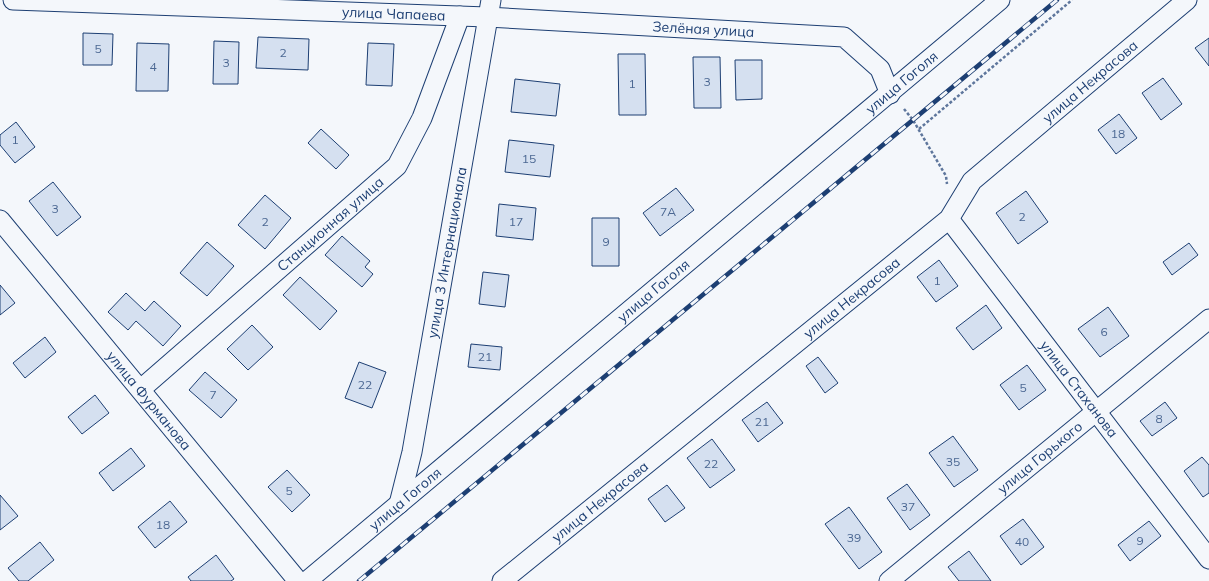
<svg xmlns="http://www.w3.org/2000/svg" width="1209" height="581" font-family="Mulish,sans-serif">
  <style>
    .building { fill: #d5e0f0; stroke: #1d3f73 }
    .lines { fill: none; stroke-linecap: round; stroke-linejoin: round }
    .minor-casing { stroke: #1d3f73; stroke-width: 21 }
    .path { stroke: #5e769c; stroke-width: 2.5; stroke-dasharray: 3 2; stroke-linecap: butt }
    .minor { stroke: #f4f7fb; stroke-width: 19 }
    .rail-casing { stroke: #1d3f73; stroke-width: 4.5 }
    .rail { stroke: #f4f7fb; stroke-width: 3; stroke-dasharray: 9; stroke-linecap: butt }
    .labels { text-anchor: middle; stroke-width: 3; stroke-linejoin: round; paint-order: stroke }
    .number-label { font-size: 12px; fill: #4b6792 }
    .street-label { font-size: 14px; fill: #1d3f73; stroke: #f4f7fb }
  </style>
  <rect width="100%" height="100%" fill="#f4f7fb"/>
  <!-- building -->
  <path class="building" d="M83,33L113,34L112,65H83Z
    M258,37L309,39L308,70L256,68Z
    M1209,38V66L1195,48Z
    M214,41L239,42L238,84H213Z
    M137,43L169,44L168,91H136Z
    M368,43L394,44L392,86L366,85Z
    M618,54H645L646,115H619Z
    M693,57H720L721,108H694Z
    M735,60H762V99L736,100Z
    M1163,78L1182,104L1161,120L1142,93Z
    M515,79L560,84L556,116L511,112Z
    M1119,114L1137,138L1116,154L1098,130Z
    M16,122L35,147L15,163L0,145V135Z
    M321,129L349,155L336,169L308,143Z
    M509,140L554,145L550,177L505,172Z
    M53,182L81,217L57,236L29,201Z
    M676,188L694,210L660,236L643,213Z
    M1026,191L1048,222L1018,244L996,213Z
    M265,195L291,218L265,249L238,225Z
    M499,204L536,208L533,240L496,236Z
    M592,218H619V266H592Z
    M342,236L370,261L365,267L373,274L362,287L325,255Z
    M207,242L234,266L207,296L180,273Z
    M1189,243L1198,255L1172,275L1163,262Z
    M939,260L958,286L936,302L917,277Z
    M483,272L509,275L505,307L479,304Z
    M300,277L337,311L320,330L283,295Z
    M0,285L15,303L0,315Z
    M126,293L145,311L154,301L181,326L163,346L136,321L128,330L108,312Z
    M986,305L1002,328L973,350L956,328Z
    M1108,307L1129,336L1100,357L1078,329Z
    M252,325L273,347L248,370L227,349Z
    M45,337L56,352L25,378L13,363Z
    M471,344L502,347L500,370L468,367Z
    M818,357L838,383L825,393L806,366Z
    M359,362L386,372L372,408L345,398Z
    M1027,365L1046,390L1019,410L1000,385Z
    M205,372L237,400L221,418L189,390Z
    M95,395L109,413L82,434L68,417Z
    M767,402L783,423L758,442L742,420Z
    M1165,402L1177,418L1152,436L1140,421Z
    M953,436L978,470L954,487L929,453Z
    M712,439L735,470L710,488L687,458Z
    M131,448L145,466L113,491L99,473Z
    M1202,457L1209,465V493L1203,497L1184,471Z
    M287,470L310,495L292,512L268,487Z
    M907,484L930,515L910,530L887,498Z
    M667,485L685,508L665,522L648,499Z
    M0,495L18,516L0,530Z
    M170,501L187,522L155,548L138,527Z
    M849,507L882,552L859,569L825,524Z
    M1023,519L1044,547L1021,565L1000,536Z
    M1149,521L1161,536L1130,561L1118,545Z
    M40,542L54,560L28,581H19L8,568Z
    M969,551L991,581H959L948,567Z
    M216,555L234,579L231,581H191L188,577Z"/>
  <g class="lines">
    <!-- minor casing -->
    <g class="minor-casing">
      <g id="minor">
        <path id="s1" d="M13,0L487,17L844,37L880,69L890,94"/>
        <path id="s2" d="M949,219L1209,559"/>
        <path id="s3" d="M0,220L298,581"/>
        <path id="s4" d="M141,389L397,166L422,118L460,16"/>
        <path id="s5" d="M399,504L412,452L491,0"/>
        <path id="s6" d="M307,581L1000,0"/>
        <path id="s7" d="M502,581L949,219L972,181L1187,0"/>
        <path id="s8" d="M889,581L1209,319"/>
      </g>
    </g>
    <!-- path -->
    <path class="path" d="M904,109L913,120L946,176L947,184
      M919,129L1072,0"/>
    <!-- minor -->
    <use href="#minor" class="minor"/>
    <!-- rail casing -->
    <g class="rail-casing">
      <path id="rail" d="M359,581L1057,0"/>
    </g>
    <!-- rail -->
    <use href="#rail" class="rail"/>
  </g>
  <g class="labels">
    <!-- number labels -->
    <g class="number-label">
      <text x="98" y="53">5</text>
      <text x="283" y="57">2</text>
      <text x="226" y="67">3</text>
      <text x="153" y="71">4</text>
      <text x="707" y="86">3</text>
      <text x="632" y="88">1</text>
      <text x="1118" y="138">18</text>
      <text x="15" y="144">1</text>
      <text x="529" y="163">15</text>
      <text x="55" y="213">3</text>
      <text x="668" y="216">7А</text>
      <text x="1022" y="221">2</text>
      <text x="265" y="226">2</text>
      <text x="516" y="226">17</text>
      <text x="606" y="246">9</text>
      <text x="937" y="285">1</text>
      <text x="1104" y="336">6</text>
      <text x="485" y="361">21</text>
      <text x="365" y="389">22</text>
      <text x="1023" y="392">5</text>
      <text x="213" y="399">7</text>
      <text x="1159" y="423">8</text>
      <text x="762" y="426">21</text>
      <text x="953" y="466">35</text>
      <text x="711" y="468">22</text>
      <text x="289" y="495">5</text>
      <text x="908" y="511">37</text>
      <text x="163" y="529">18</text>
      <text x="854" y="542">39</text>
      <text x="1140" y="545">9</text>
      <text x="1022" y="546">40</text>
    </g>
    <!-- street labels -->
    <g class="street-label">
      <text dy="5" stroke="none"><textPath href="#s1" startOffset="381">улица Чапаева</textPath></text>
      <text dy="5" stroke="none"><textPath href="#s1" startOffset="691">Зелёная улица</textPath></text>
      <text dy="5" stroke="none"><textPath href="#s7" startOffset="774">улица Некрасова</textPath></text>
      <text dy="5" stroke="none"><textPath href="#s6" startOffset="776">улица Гоголя</textPath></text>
      <text dy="5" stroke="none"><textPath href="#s4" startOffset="251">Станционная улица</textPath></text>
      <text dy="5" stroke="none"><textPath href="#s5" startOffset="256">улица 3 Интернационала</textPath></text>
      <text dy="5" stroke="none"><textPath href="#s6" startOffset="452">улица Гоголя</textPath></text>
      <text dy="5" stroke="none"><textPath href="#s7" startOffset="450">улица Некрасова</textPath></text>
      <text dy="5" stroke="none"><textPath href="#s2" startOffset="214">улица Стаханова</textPath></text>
      <text dy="5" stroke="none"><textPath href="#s3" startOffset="234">улица Фурманова</textPath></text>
      <text dy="5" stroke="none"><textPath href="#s8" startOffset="195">улица Горького</textPath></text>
      <text dy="5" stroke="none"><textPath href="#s6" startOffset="128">улица Гоголя</textPath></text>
      <text dy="5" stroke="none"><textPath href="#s7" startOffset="126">улица Некрасова</textPath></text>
    </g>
  </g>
</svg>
